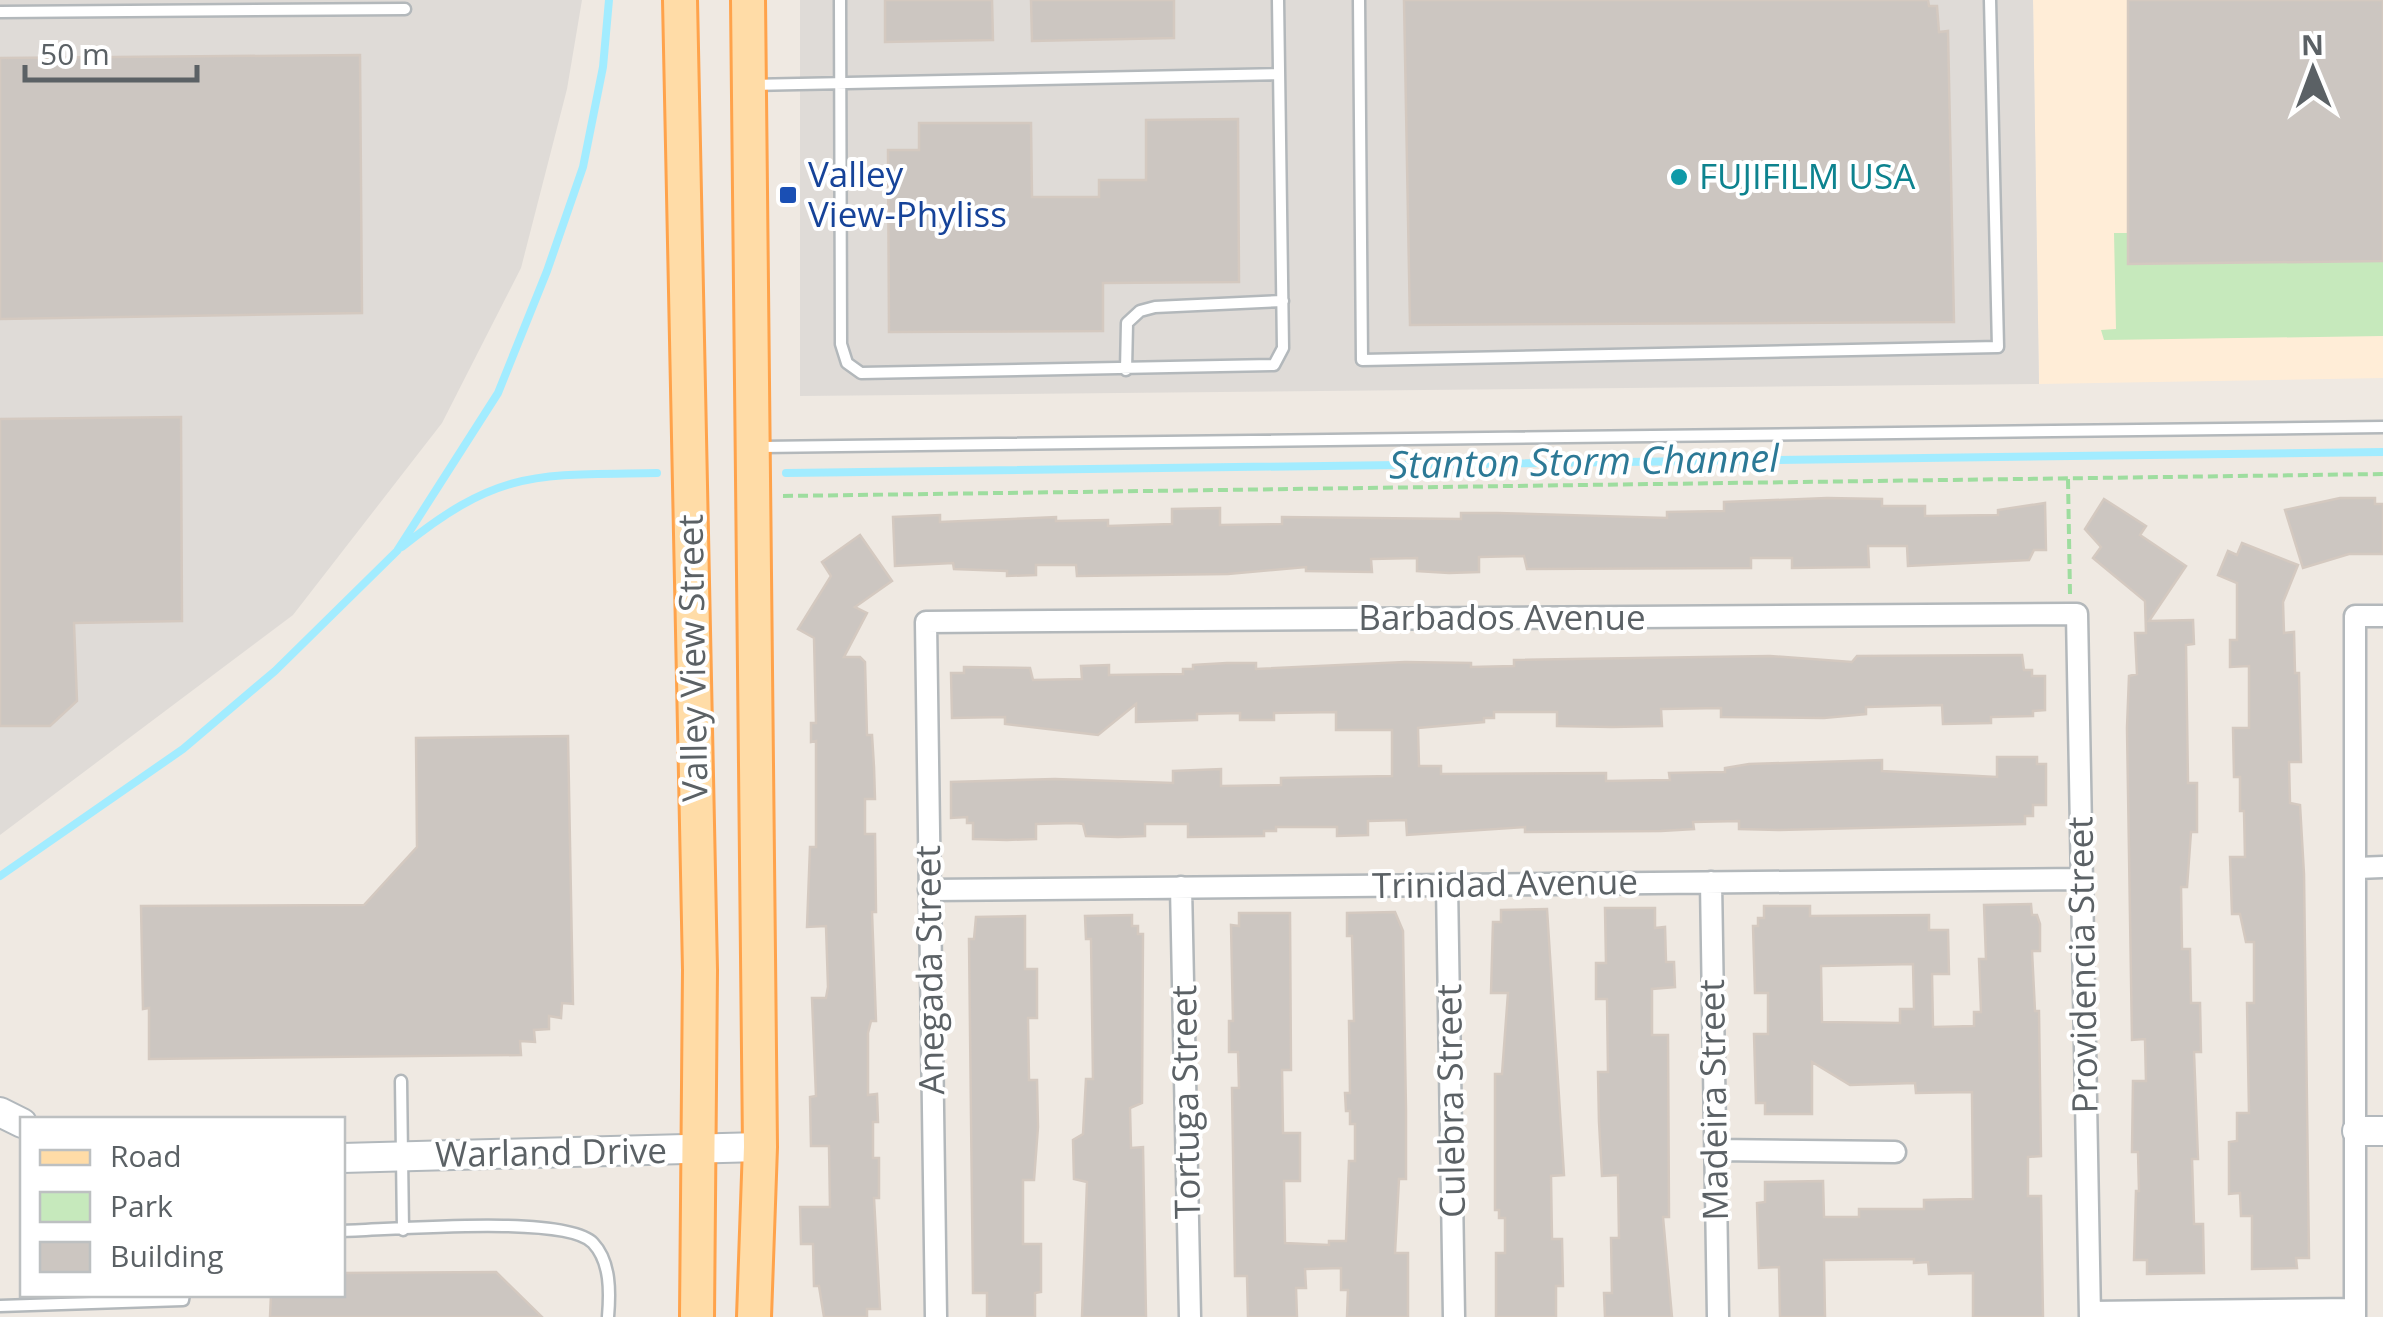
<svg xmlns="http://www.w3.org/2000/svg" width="2383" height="1317" font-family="'Open Sans',sans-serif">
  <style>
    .commercial { fill: #ffedd7 }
    .industrial { fill: #dfdbd7 }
    .green { fill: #c6e9bc }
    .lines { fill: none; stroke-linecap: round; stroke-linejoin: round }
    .stream { stroke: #a2ecff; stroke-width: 8 }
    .building { fill: #ccc6c1; stroke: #d4c9c0; stroke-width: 2.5; fill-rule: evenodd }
    .lane-casing { stroke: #b3b8bb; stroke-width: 15 }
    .street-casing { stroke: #b3b8bb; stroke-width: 25 }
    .secondary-casing { stroke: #b2b8bc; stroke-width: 32 }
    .primary-casing { stroke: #ffa34b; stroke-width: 38 }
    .path { stroke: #9edd9f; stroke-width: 4; stroke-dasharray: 10 5; stroke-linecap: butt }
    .lane { stroke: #fff; stroke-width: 10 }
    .street { stroke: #fff; stroke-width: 20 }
    .secondary { stroke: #fff; stroke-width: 28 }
    .primary { stroke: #ffdca7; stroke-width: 32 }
    .culture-dot { fill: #0f9aa8; stroke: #fff; stroke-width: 4 }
    .transit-dot { fill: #1a4fb4; stroke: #fff; stroke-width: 4 }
    .labels { text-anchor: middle; stroke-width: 8; stroke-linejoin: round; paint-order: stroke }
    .transit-label { font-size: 35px; fill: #164399; stroke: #fff; text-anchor: start }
    .culture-label { font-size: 35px; fill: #0d838f; stroke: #fff; text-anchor: start }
    .street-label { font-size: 35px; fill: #5b6165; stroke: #fff }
    .water-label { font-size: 38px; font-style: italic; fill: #2c7996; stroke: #fff }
  </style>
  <rect width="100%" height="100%" fill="#efe9e2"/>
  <!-- commercial -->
  <path class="commercial" d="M2033,0H2383V378L2039,384Z"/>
  <!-- industrial -->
  <path class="industrial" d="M0,0H582L567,89L521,268L442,423L293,615L0,835Z
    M800,0H2033L2039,384L800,396Z"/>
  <!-- green -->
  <path class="green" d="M2114,233H2128V264L2383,261V336L2104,340L2101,330L2116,329Z"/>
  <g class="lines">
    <!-- stream -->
    <path class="stream" d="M786,473L2383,452
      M402,547C500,468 537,475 657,473
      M0,876L183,749L275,671L397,551L498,393L547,271L583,167L603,67L609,0"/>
  </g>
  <!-- building -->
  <path class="building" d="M885,0H992L993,40L885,42Z
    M1031,0H1174V38L1032,41Z
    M1404,0H1928L1929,6H1937L1939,32L1948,31L1954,322L1410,325Z
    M2128,0H2383V261L2128,264Z
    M360,55L362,313L0,319V58Z
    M1238,119L1239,282L1103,283V331L889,332L888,150H919V123H1031L1032,197H1099V180H1146V120Z
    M181,417L182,621L74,623L77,701L50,726H0V419Z
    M1827,498L1882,499V506H1925V516L1998,515V510L2045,503L2046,550H2034L2029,560L1908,566L1907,546H1868L1869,567L1792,568V558H1751V568L1527,569L1524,556L1479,557V572L1449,573L1417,571V558L1371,559L1372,572L1306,571V567L1228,574L1077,576L1076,565H1036V575L1007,576V571L954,569L953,563L895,566L893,517L940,515V522L1056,517V521L1108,520V526L1172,524V509L1220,508V525L1282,524V517L1461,519V513H1497L1667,518V512L1724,511V502Z
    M2340,498H2375V504H2383V554H2349L2303,568L2285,510Z
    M2104,499L2146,526L2140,535L2186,566L2149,621L2193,620L2194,644L2186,645L2188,783H2197V832H2191L2187,887H2181L2182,949H2190L2191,1003H2200L2201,1052H2194L2198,1159H2192L2194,1224H2203L2204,1273L2147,1274V1260H2134L2136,1191H2139L2138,1152H2132L2133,1081H2146L2145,1039L2132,1040L2127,728L2129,676L2137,674L2135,633H2146L2145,601L2093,558L2101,547L2085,529Z
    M860,535L892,581L855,607L867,613L844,657H860L865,662L867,735H872L874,767L875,799H865V834H875L876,912H872L876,1021H871L868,1033V1095L877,1094L878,1122H873V1158H879V1198H874L880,1309H867V1317H824L819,1286H814L813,1244H801L800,1207H830L829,1146H811L810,1097L816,1096L812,998H826L828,987L826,926L807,927L810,847H816V741L811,742V723H816L814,638L798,629L831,576L822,562Z
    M2242,543L2298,565L2283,602L2284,633L2294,632L2295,673H2299L2301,762H2289L2290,803L2300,805L2304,874L2309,1258H2296L2297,1268L2252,1269V1216H2241L2240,1193L2229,1194V1142L2237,1141V1113H2249L2247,1003H2254V942H2246L2240,914H2232L2230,857H2245L2244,811H2240V777H2234L2233,728H2249V666L2230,667V640H2237V583L2218,575L2228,551L2237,555Z
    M2022,655L2024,670H2032V676H2045V710L2033,711V716L1991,717V723L1943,724L1942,705L1866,707V714L1824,718L1721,717V708L1661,709L1662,726L1612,727L1557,726V712H1494V718H1484V722L1418,728L1419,766H1441V774L1606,773V781L1670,780L1669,773L1725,772V768L1749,764L1882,760V771L1997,777V757H2037V764H2046V805H2033V816H2025V824L1779,830L1739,829V821L1693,822L1694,829L1661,831L1525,832V827L1407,835L1406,820L1368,821V835L1337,836V827H1276V831H1264V836L1188,837V824H1145V836L1118,837L1086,836L1083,824L1075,823L1036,824V839L1007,840L973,839V823H967V817L951,818V782L1055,779L1173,783V771L1221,769V786L1281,785V778L1392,776V730H1336V712L1274,713V720H1240V713L1197,714V720L1136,722V704L1098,735L1005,724V717L952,718L951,673H964V667L1030,668L1033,680L1082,679L1081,666L1109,665V675L1183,674V669H1193V665L1227,663H1256V669L1405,662L1471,663V667L1514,666V660L1770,656L1852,662L1857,656Z
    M568,736L573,1004L562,1003L561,1018L549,1016V1029L534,1030L535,1042L520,1041L521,1055L149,1059V1008L143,1009L141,906L364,905L417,847L416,738Z
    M2031,904L2032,915H2037L2040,924V951H2032L2035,1011H2039L2041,1156L2028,1157V1196H2041L2043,1317H1973V1273L1929,1274L1928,1262L1914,1263V1259L1824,1260L1825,1317H1780L1779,1267L1759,1268L1757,1203L1765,1202V1182L1823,1181L1824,1217H1859V1209H1924V1200L1973,1199L1972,1092L1916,1093L1915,1083L1850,1085L1812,1062V1114H1765V1103H1756L1754,1034H1768V993H1755L1753,926H1758V918H1764V906H1810V916L1929,915V930H1948L1949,974H1932L1933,1027L1974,1026V1012H1981L1979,959H1986L1984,905ZM1913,964L1914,1009H1900V1023L1822,1022L1821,966Z
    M1605,908H1655V928L1665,927L1666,962H1674L1675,987L1652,989V1035H1668L1669,1217H1663L1672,1317H1605L1604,1293H1612L1611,1238H1619L1618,1175L1602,1176L1599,1122L1598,1072H1608L1607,999H1596V963H1606Z
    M1547,909L1564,1175L1551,1176L1552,1239H1562L1563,1286H1556V1317H1496V1253H1505V1218H1499V1210H1495V1074H1502L1508,993H1491L1493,922H1501V910Z
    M1395,912L1403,931L1406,1110V1179H1399L1395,1253H1408V1317H1347L1348,1290H1341V1268L1305,1269L1306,1288H1296L1297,1317H1248L1247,1276H1235L1232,1088H1239L1238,1052H1229V1021H1233L1231,925L1239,926V913H1290L1291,1070H1282L1283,1133H1300V1181H1284L1285,1243L1329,1245V1241H1346L1349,1161H1355V1124H1350V1111H1346L1345,1093H1350L1349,1021H1354L1352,936H1347V913Z
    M1132,915V926H1138V934H1143L1142,1103L1130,1108L1131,1148L1143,1147L1146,1317H1082L1087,1182L1074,1179L1073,1140L1083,1134L1086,1079H1093L1091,939H1086L1085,916Z
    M1025,916V969H1037V1018H1028L1029,1080H1037L1038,1127L1034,1180H1023V1244H1041V1292L1035,1293V1317H987V1293H973L969,939H974L976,917Z
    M496,1272L542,1317H270L271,1294H342V1273Z"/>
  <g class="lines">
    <!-- lane casing -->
    <g class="lane-casing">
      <path id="lane" d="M840,0L841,344L847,363L861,373L1274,365L1283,348L1278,0
        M1359,0L1362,360L1998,347L1990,0
        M0,12L405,9
        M755,85L1279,74
        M1126,370L1127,323L1140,311L1155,307L1283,301
        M759,447L2383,427
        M401,1081L403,1230
        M342,1231C389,1230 566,1214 593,1243C611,1262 610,1293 608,1317
        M0,1306L183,1300L184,1294"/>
    </g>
    <!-- street casing -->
    <g class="street-casing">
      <path id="street" d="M2357,868L2383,867
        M1711,882L1718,1317
        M1447,885L1454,1317
        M1181,887L1190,1317
        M929,890L2081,879
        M1715,1150L1895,1152
        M2090,1312L2355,1309
        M936,1317L926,622L2070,614H2077L2090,1317
        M2355,1317V616H2383"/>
    </g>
    <!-- secondary casing -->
    <g class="secondary-casing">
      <path id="secondary" d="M0,1112L22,1123
        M2357,1131H2383
        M342,1158L760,1147"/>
    </g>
    <!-- primary casing -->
    <g class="primary-casing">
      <path id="primary" d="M680,0L700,970L697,1317
        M748,0L760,1147L754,1317"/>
    </g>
    <!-- path -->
    <path class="path" d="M2068,479L2070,594
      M783,496L2383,474"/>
    <!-- lane -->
    <use href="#lane" class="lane"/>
    <!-- street -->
    <use href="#street" class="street"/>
    <!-- secondary -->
    <use href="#secondary" class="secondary"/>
    <!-- primary -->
    <use href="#primary" class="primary"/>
  </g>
  <!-- markers -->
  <circle class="culture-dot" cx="1679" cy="177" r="10"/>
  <rect class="transit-dot" x="778" y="185" width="20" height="20" rx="5"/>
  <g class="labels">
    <!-- transit labels -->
    <g class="transit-label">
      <text x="808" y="187">Valley<tspan x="808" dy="40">View-Phyliss</tspan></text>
    </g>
    <!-- culture labels -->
    <g class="culture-label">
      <text x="1699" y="189">FUJIFILM USA</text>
    </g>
    <!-- street labels -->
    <g class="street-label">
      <text x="1502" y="630">Barbados Avenue</text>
      <text transform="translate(693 658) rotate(-91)" y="12">Valley View Street</text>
      <text transform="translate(1505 884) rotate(-1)" y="12">Trinidad Avenue</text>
      <text transform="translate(2083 965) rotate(-91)" y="12">Providencia Street</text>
      <text transform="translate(930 970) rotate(-91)" y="12">Anegada Street</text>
      <text transform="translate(1714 1100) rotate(-91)" y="12">Madeira Street</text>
      <text transform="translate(1451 1101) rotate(-91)" y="12">Culebra Street</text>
      <text transform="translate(1186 1102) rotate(-91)" y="12">Tortuga Street</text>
      <text transform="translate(551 1153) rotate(-1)" y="12">Warland Drive</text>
    </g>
    <!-- water labels -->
    <g class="water-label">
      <text transform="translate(1584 462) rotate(-1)" y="13">Stanton Storm Channel</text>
    </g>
  </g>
  <!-- legend -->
  <rect x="20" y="1117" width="325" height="180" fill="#ffffff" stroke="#bdc0c1" stroke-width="2.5"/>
  <rect x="40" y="1150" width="50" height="15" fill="#ffdca7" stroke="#bdc0c1" stroke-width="2.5"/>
  <text x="110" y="1167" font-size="30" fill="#5b6165">Road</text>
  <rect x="40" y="1192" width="50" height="30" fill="#c6e9bc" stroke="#bdc0c1" stroke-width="2.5"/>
  <text x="110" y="1217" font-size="30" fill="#5b6165">Park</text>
  <rect x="40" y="1242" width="50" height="30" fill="#ccc6c1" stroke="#bdc0c1" stroke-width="2.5"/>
  <text x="110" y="1267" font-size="30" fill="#5b6165">Building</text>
  <!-- north arrow -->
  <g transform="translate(2313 70) rotate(359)" stroke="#ffffff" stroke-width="8" paint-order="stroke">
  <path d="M0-8L18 38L0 25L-18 38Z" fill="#5b6165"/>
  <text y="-15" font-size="28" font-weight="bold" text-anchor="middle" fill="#5b6165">N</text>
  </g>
  <!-- scale -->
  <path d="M25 65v15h172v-15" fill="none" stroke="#5b6165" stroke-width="5"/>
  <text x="40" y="65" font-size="30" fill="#5b6165" stroke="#ffffff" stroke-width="8" paint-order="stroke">50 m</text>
</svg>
